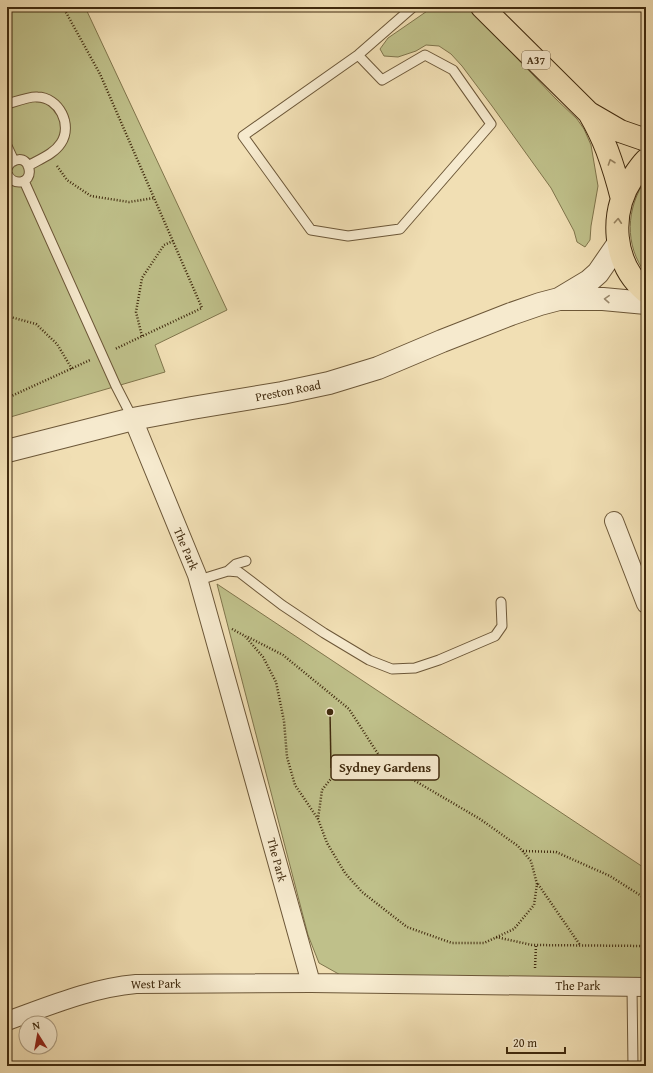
<svg xmlns="http://www.w3.org/2000/svg" width="653" height="1073" font-family="'Gentium Book Plus',serif">
  <style>
    .green { fill: #bfc08a; stroke: #80754c }
    .lines { fill: none; stroke-linecap: round; stroke-linejoin: round }
    .service-casing { stroke: #6c5738; stroke-width: 11 }
    .minor-casing { stroke: #6c5738; stroke-width: 20 }
    .tertiary-casing { stroke: #6c5738; stroke-width: 24 }
    .trunk-casing { stroke: #402a0e; stroke-width: 24 }
    .path { stroke: #402a0e; stroke-width: 2.5; stroke-dasharray: 1 2; stroke-linecap: butt }
    .service { stroke: #f6eace; stroke-width: 9 }
    .minor { stroke: #f6eace; stroke-width: 18 }
    .tertiary { stroke: #f6eace; stroke-width: 22 }
    .trunk { stroke: #f1dfb4; stroke-width: 22 }
    .oneway { stroke: #988461 }
    .oneway2 { stroke: #9b8a6e }
    .labels { text-anchor: middle; stroke-width: 4; stroke-linejoin: round; paint-order: stroke }
    .shield { fill: #f6eace; stroke: #776448; stroke-width: 1 }
    .shield-label { font-size: 11px; font-weight: bold; fill: #402a0e }
    .street-label { font-size: 12px; fill: #402a0e; stroke: #f6eace }
    .leader { fill: none; stroke: #402a0e; stroke-width: 1.5 }
    .callout-dot { fill: #402a0e; stroke: #f6eace; stroke-width: 1.5 }
    .callout { fill: #f6eace; stroke: #402a0e; stroke-width: 1.5 }
    .callout-label { font-size: 13px; text-anchor: middle; font-weight: bold; fill: #402a0e }
  </style>
  <rect width="100%" height="100%" fill="#f1dfb4"/>
  <filter id="stains"><feTurbulence type="fractalNoise" baseFrequency=".005" numOctaves="4"/><feColorMatrix values="0 0 0 0 .2 0 0 0 0 .09 0 0 0 0 .02 0 0 0 .5 -.17"/></filter>
  <radialGradient id="worn" r=".72"><stop offset=".6" stop-color="#630" stop-opacity="0"/><stop offset="1" stop-color="#630" stop-opacity=".3"/></radialGradient>
  <!-- green -->
  <path class="green" d="M7,7H85L227,310L155,345L165,372L7,418Z
    M433,7H468L556,99L577,119L584,129L591,145L598,186L591,226L590,240L585,247L577,242L574,231L551,188L492,106L462,66L451,54L439,46L426,45L416,51L398,57L384,56L380,49L388,38Z
    M646,179V274C624,245 626,208 646,179Z
    M217,584L646,869V980L344,977L319,963L308,935Z"/>
  <g class="lines">
    <!-- service casing -->
    <g class="service-casing">
      <path id="service" d="M358,55L382,80L425,55L453,70L491,124L400,229L348,236L311,230L243,136L358,55L413,7
        M7,104C14,102 31,96 37,97C59,97 73,125 61,143C54,154 40,159 28,166
        M7,146L14,161
        M7,169C11,157 27,156 29,169C32,184 12,187 7,173
        M24,181L116,386L133,419
        M228,571L236,564L246,561
        M199,580L228,571L239,572L282,605L324,633L369,660L392,669L415,668L439,660L495,636L502,626L501,602
        M632,987L633,1066"/>
    </g>
    <!-- minor casing -->
    <g class="minor-casing">
      <path id="minor" d="M133,419L197,575L311,983
        M614,521L646,604
        M7,1021C49,1006 91,988 136,984L311,983L646,987"/>
    </g>
    <!-- tertiary casing -->
    <g class="tertiary-casing">
      <path id="tertiary" d="M559,299H603L646,303
        M7,451L133,419L192,408L282,393L329,383L378,368L442,341L511,314L540,304L559,299L589,281L598,273L618,244"/>
    </g>
    <!-- trunk casing -->
    <g class="trunk-casing">
      <path id="trunk" d="M482,7L589,113L620,131L646,140
        M589,113C596,125 602,137 607,150C613,166 618,183 622,199
        M646,160C641,165 637,171 633,177C609,213 612,263 646,292"/>
    </g>
    <!-- path -->
    <path class="path" d="M63,7L100,74L202,308L115,349
      M57,166L67,180L91,196L129,202L154,198
      M7,316L36,324L57,344L72,369
      M142,336L136,312L142,278L164,245L173,241
      M7,398L90,360
      M232,629L245,636L263,657L276,682L284,721L287,757L295,785L318,819
      M248,637L283,655L349,709L380,757
      M362,757H380L405,775L480,819L518,846L531,861L537,884L534,905L514,929L484,943H452L407,927L362,892L345,873L327,843L318,819L322,790L342,765Z
      M523,851L556,852L610,876L646,899
      M538,884L580,945
      M496,937L532,945L646,946
      M535,968L536,945"/>
    <!-- service -->
    <use href="#service" class="service"/>
    <!-- minor -->
    <use href="#minor" class="minor"/>
    <!-- tertiary -->
    <use href="#tertiary" class="tertiary"/>
    <!-- trunk -->
    <use href="#trunk" class="trunk"/>
  </g>
  <!-- one-way arrows -->
  <defs><path id="oneway-chevron" d="M-2-3.5L2.5 0L-2 3.5" fill="none" stroke-width="1.6" stroke-linecap="round" stroke-linejoin="round"/></defs>
  <g class="oneway">
    <use href="#oneway-chevron" transform="translate(611 162) rotate(-109)"/>
    <use href="#oneway-chevron" transform="translate(618 221) rotate(-86)"/>
  </g>
  <use class="oneway2" href="#oneway-chevron" transform="translate(607 299) rotate(-177)"/>
  <g class="labels">
    <!-- shield labels -->
    <rect class="shield" x="522" y="51" width="28" height="18" rx="3"/>
    <g class="shield-label">
      <text x="536" y="64">A37</text>
    </g>
    <!-- street labels -->
    <g class="street-label">
      <text transform="translate(288 391) rotate(-11)" y="4">Preston Road</text>
      <text transform="translate(186 549) rotate(67)" y="4">The Park</text>
      <text transform="translate(277 860) rotate(75)" y="4">The Park</text>
      <text transform="translate(156 984) rotate(-1)" y="4">West Park</text>
      <text x="578" y="990">The Park</text>
    </g>
  </g>
  <!-- callouts -->
  <path class="leader" d="M330 712L331 768"/>
  <circle class="callout-dot" cx="330" cy="712" r="4"/>
  <rect class="callout" x="331" y="755" width="108" height="25" rx="4"/>
  <g class="callout-label">
    <text x="385" y="772">Sydney Gardens</text>
  </g>
  <!-- margin -->
  <rect width="653" height="1073" fill="none" stroke="#f1dfb4" stroke-width="24"/>
  <rect x="8" y="8" width="637" height="1057" fill="none" stroke="#402a0e" stroke-width="2"/>
  <rect x="12" y="12" width="629" height="1049" fill="none" stroke="#402a0e"/>
  <!-- north arrow -->
  <g transform="translate(38 1035) rotate(349)"><circle r="19" fill="#f6eace" stroke="#ad9d81"/>
  <path d="M0-3L7 15L0 10L-7 15Z" fill="#8f2418"/>
  <text y="-6" font-size="11" font-weight="bold" text-anchor="middle" fill="#402a0e">N</text>
  </g>
  <!-- scale -->
  <path d="M507 1047v6h58v-6" fill="none" stroke="#402a0e" stroke-width="2"/>
  <text x="513" y="1047" font-size="12" fill="#402a0e" stroke="#f6eace" stroke-width="3" paint-order="stroke">20 m</text>
  <rect width="100%" height="100%" filter="url(#stains)"/>
  <rect width="100%" height="100%" fill="url(#worn)"/>
</svg>
